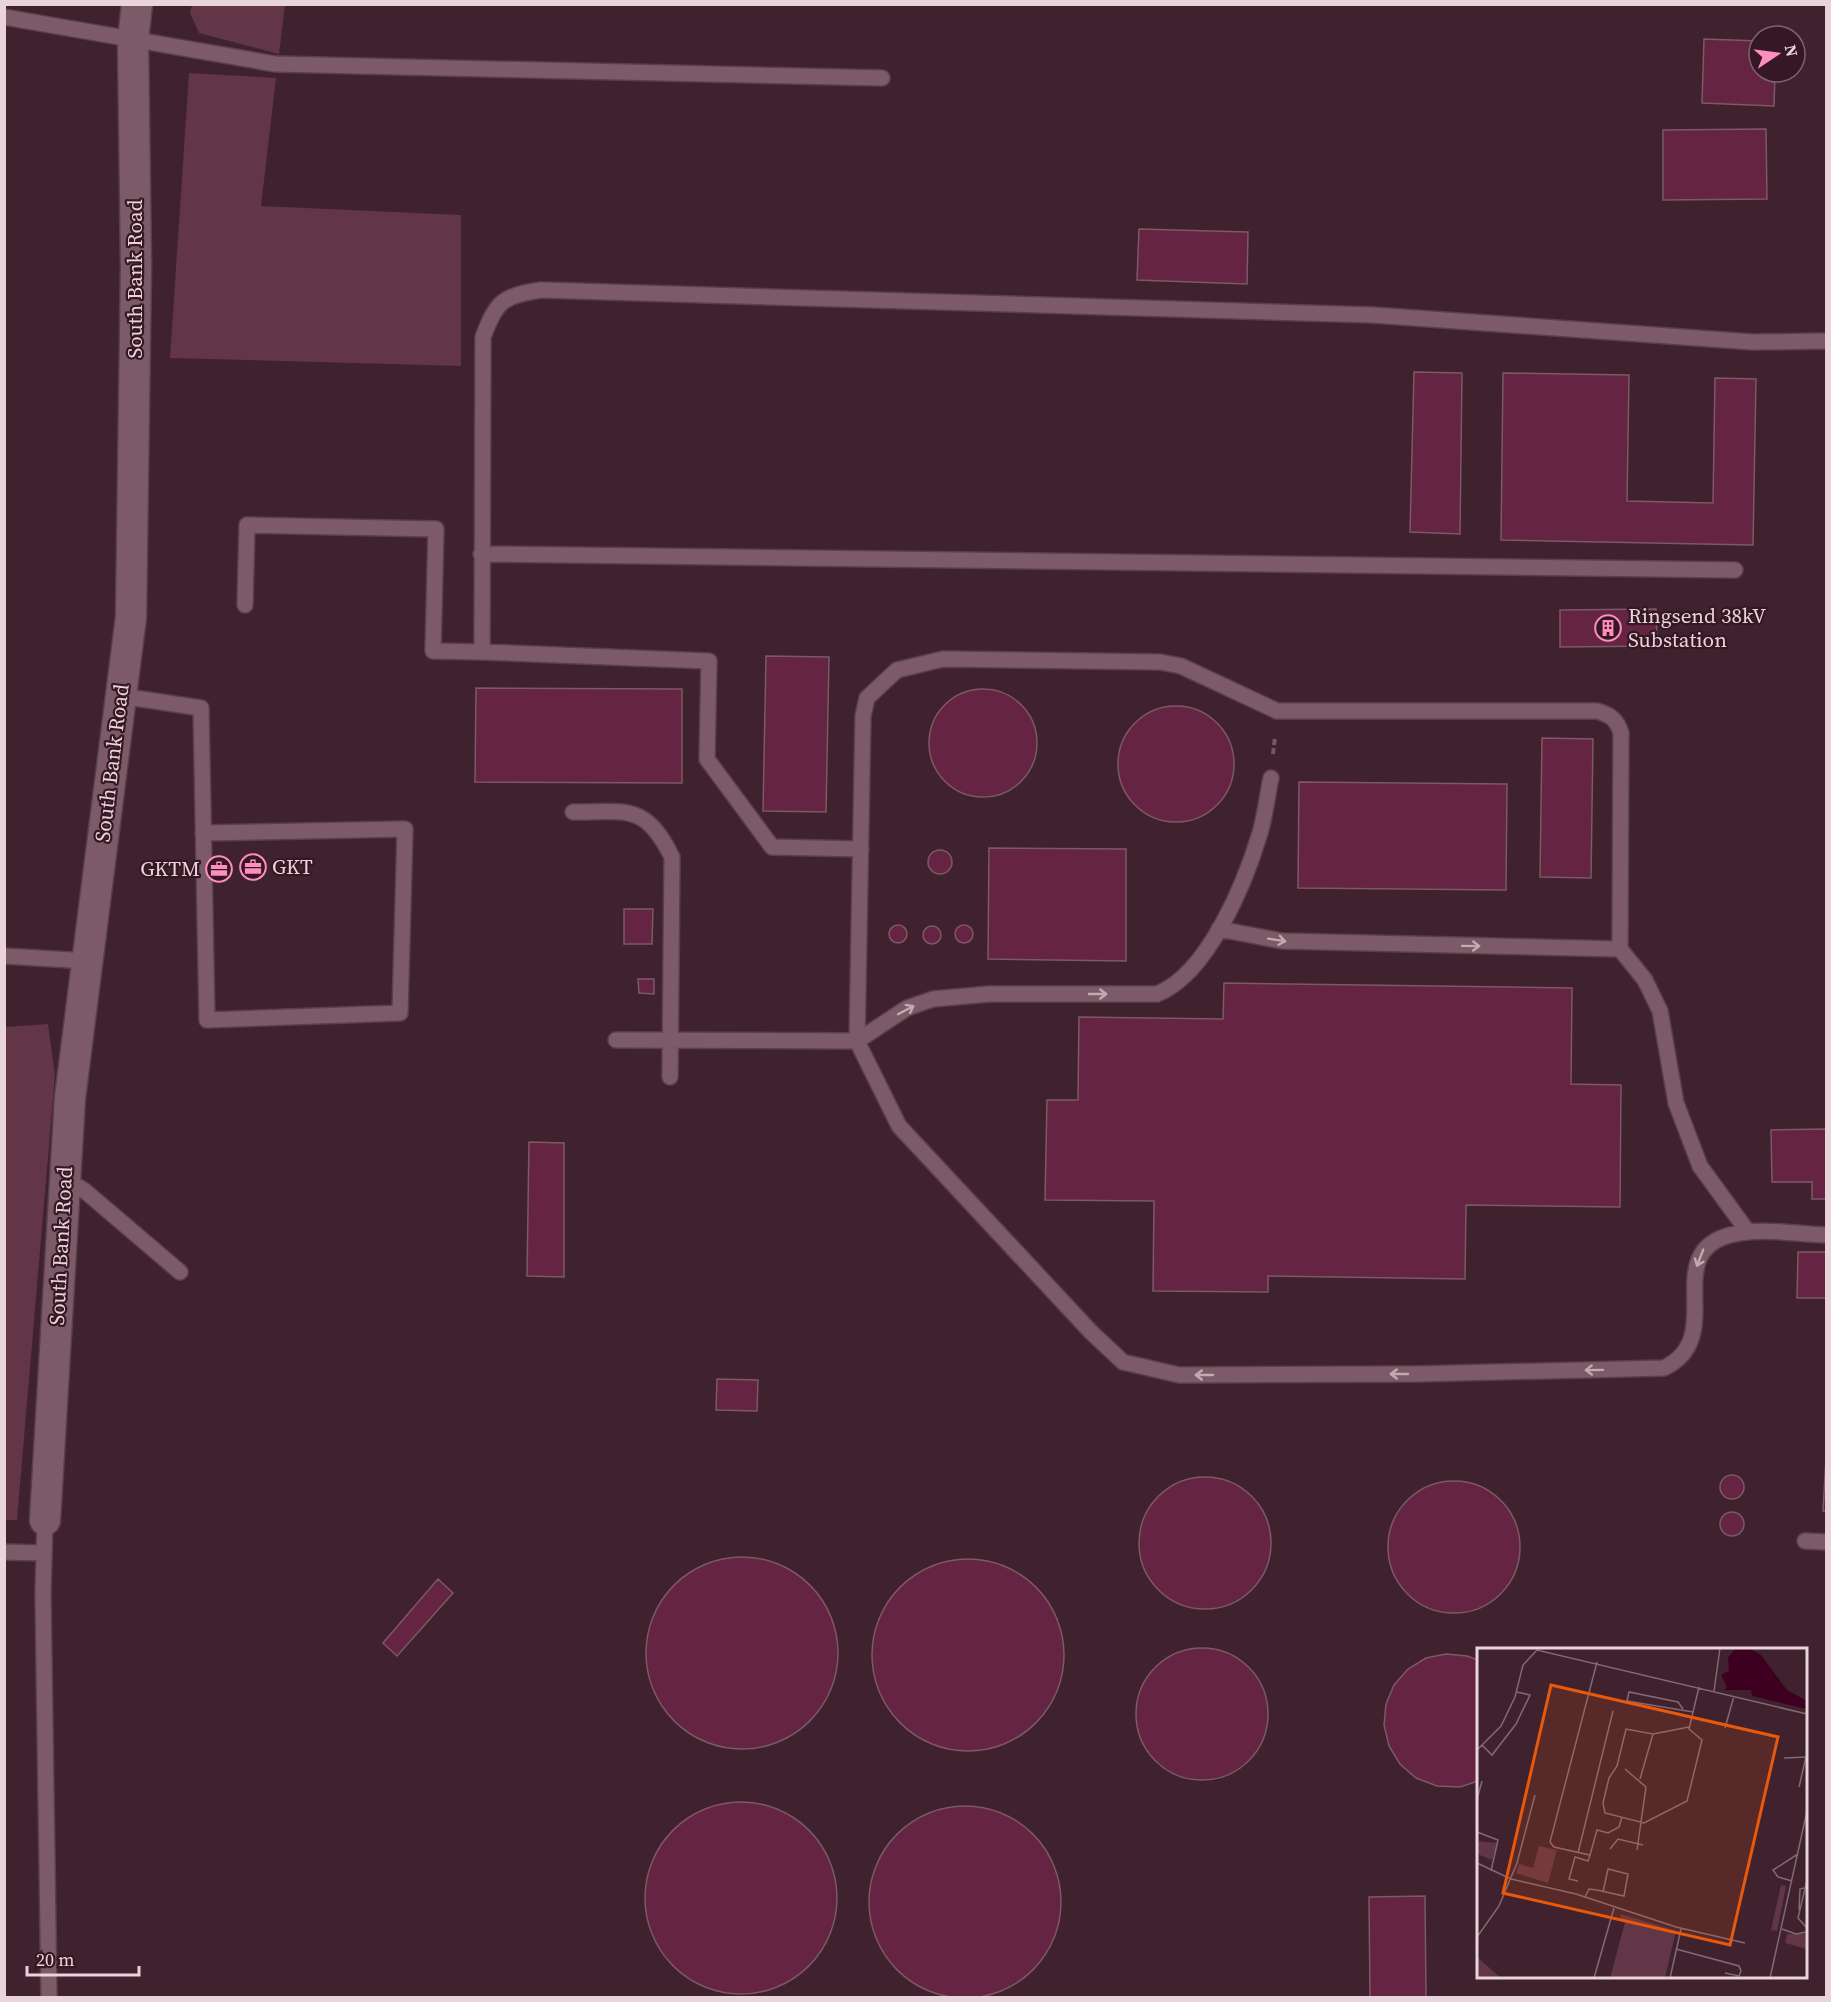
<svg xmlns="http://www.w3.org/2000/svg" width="1831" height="2002" font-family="'Source Serif 4',serif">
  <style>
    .green { fill: #623547 }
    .building { fill: #652442; stroke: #7b5966; stroke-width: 1.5 }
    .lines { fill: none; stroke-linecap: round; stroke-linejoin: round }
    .service-casing { stroke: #583f49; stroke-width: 18 }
    .minor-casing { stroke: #583f49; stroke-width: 33 }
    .path { stroke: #735863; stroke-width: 4; stroke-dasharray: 6 3; stroke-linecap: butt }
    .service { stroke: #7d5a67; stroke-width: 15 }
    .minor { stroke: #7d5a67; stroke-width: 30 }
    .oneway { stroke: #c3a9b2 }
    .labels { text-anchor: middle; stroke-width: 4.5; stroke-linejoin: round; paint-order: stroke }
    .street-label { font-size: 21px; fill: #e9d4db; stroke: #351824 }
    .poi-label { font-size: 21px; fill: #e9d4db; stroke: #351824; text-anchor: start }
    .inset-road { fill: none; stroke: #836973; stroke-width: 1.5 }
    .view { fill: #e8590c; fill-opacity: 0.15; stroke: #e8590c; stroke-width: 3 }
    .inset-edge { fill: none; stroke: #e9d4db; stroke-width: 3 }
  </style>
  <rect width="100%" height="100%" fill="#3f222e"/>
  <!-- green -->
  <path class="green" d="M192,5H285L279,54L199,33L190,13Z
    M189,73L276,78L261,206L461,215V366L170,358Z
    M48,1024L55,1075L17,1520H5V1027Z"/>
  <!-- building -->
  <path class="building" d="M1704,39L1759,41V72H1775L1774,106L1702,103Z
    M1766,129L1767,199L1663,200V130Z
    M1139,229L1248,232L1247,284L1137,280Z
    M1414,372L1462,373L1460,534L1410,532Z
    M1503,373L1629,375L1627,501L1713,503L1715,378L1756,379L1753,545L1501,540Z
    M1656,609L1657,646L1560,647V610Z
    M766,656L829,657L826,812L763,811Z
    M476,688L682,689V783L475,782Z
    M929 743a54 54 0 1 1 108 0a54 54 0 1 1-108 0Z
    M1118 764a58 58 0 1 1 116 0a58 58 0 1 1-116 0Z
    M1542,738L1593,739L1591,878L1540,877Z
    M1299,782L1507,784L1506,890L1298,888Z
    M989,848L1126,849V961L988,959Z
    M928 862a12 12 0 1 1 24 0a12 12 0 1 1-24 0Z
    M624,909H653L652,944H624Z
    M955 934a9 9 0 1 1 18 0a9 9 0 1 1-18 0Z
    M889 934a9 9 0 1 1 18 0a9 9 0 1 1-18 0Z
    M923 935a9 9 0 1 1 18 0a9 9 0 1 1-18 0Z
    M638,979H654V994L639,993Z
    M1224,983L1572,988L1571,1084L1621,1085L1620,1207L1466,1205L1465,1279L1268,1276V1292L1153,1291L1154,1201L1045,1200L1047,1100H1078L1079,1017L1223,1019Z
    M1826,1129V1199H1812V1182H1772L1771,1130Z
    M529,1142L564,1143V1277L527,1276Z
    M1798,1252H1826V1298H1797Z
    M717,1379L758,1380L757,1411L716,1410Z
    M1826,1458V1511H1823Z
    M1720 1487a12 12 0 1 1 24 0a12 12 0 1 1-24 0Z
    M1139 1543a66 66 0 1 1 132 0a66 66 0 1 1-132 0Z
    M1388 1547a66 66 0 1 1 132 0a66 66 0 1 1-132 0Z
    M1720 1524a12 12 0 1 1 24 0a12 12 0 1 1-24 0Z
    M646 1653a96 96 0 1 1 192 0a96 96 0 1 1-192 0Z
    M872 1655a96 96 0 1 1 192 0a96 96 0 1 1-192 0Z
    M438,1579L453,1593L397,1656L383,1643Z
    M1136 1714a66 66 0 1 1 132 0a66 66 0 1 1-132 0Z
    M1446,1654L1467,1656L1478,1660V1781L1460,1787L1437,1786L1416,1778L1400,1764L1389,1746L1384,1725L1386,1704L1394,1685L1408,1669L1426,1658Z
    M645 1898a96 96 0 1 1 192 0a96 96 0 1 1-192 0Z
    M869 1902a96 96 0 1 1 192 0a96 96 0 1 1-192 0Z
    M1425,1896L1426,1998H1370L1369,1897Z"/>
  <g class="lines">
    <!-- service casing -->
    <g class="service-casing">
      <path id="service" d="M4,17L275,64L882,78
        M481,554L1735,570
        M245,605L247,525L436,529L433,651L482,652
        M121,696L201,708L207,1020L400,1013L405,829L203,833
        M573,812C627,812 645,803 672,857L670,1077
        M861,849L772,847L707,759L709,661L482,652L483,337C497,301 502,296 541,290L1373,315L1753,342L1826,341
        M1219,929L1282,941L1620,949
        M4,956L87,961
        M616,1040L857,1041L907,1008L933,999L989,994H1157C1208,974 1245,883 1260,833C1265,816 1267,797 1271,778
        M65,1179L85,1191L180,1272
        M1748,1232L1700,1166L1676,1103L1660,1011L1645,980L1620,949L1621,733C1617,720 1611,715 1597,711H1277L1181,666L1160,662L943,659L897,670L867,698L863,716L857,1041L899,1126L1091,1332L1123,1362L1179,1375L1417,1374L1664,1368C1729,1337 1659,1254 1730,1235C1760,1227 1796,1234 1826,1235
        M45,1520L43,1594L49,1998
        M1805,1541L1826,1542
        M4,1552L44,1553"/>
    </g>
    <!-- minor casing -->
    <g class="minor-casing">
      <path id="minor" d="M45,1520L70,1098L131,617L136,266L133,40L137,4"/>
    </g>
    <!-- path -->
    <path class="path" d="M1273,754L1275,737"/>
    <!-- service -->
    <use href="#service" class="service"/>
    <!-- minor -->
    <use href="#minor" class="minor"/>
  </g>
  <!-- one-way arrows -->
  <defs><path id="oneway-shaft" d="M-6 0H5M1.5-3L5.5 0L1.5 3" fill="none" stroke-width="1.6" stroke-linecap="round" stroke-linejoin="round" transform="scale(1.5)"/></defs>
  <g class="oneway">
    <use href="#oneway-shaft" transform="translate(1277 940) rotate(9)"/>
    <use href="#oneway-shaft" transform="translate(1471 946) rotate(1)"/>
    <use href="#oneway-shaft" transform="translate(1098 994)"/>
    <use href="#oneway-shaft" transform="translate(906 1010) rotate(-28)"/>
    <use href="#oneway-shaft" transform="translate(1700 1258) rotate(111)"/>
    <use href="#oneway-shaft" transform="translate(1594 1370) rotate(179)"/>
    <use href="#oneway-shaft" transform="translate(1399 1374) rotate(180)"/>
    <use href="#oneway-shaft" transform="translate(1204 1375) rotate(180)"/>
  </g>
  <!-- icons -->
  <defs>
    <g id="building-ring" transform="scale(1.35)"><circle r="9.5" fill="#351824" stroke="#fe8ebc" stroke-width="1.5"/><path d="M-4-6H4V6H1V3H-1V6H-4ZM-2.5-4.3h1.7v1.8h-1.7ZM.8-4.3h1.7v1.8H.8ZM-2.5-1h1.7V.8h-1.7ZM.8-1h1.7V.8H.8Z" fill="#fe8ebc"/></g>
    <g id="office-ring" transform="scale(1.35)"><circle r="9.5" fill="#351824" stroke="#fe8ebc" stroke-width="1.5"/><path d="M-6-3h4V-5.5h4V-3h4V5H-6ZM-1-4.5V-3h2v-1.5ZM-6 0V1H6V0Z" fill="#fe8ebc"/></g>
  </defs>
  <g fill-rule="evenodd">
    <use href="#building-ring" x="1608" y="628"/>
    <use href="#office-ring" x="253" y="867"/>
    <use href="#office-ring" x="219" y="869"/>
  </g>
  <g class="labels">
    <!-- street labels -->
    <g class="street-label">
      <text transform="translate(135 279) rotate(-90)" y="7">South Bank Road</text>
      <text transform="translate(112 763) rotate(-83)" y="7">South Bank Road</text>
      <text transform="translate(61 1246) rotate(-87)" y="7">South Bank Road</text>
    </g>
    <!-- poi labels -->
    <g class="poi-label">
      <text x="1628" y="623">Ringsend 38kV<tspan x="1628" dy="24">Substation</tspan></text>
      <text x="272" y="874">GKT</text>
      <text x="200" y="876" text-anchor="end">GKTM</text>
    </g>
  </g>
  <!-- overview -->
  <g transform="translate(1477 1648)">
    <rect width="330" height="330" fill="#3f222e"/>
    <path d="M0,193L20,195L15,212L0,206ZM62,198L80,202L71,235L39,225L42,216L56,220ZM304,237L309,238L300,283L294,282ZM144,266L199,283L188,330H133L148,274L143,271ZM310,286H328L330,301L308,295ZM0,309L24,330H0Z" fill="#623547"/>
    <path d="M258,1H273L284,7L310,42L330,53V61L275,48L274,42H247L250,39L244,27L252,23L251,10Z" fill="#3d0020"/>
    <path class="inset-road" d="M120,14L73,194L77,199L113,207L120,182L131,185L142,179L145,169M237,43L243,0M206,61L201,54L152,44L150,53L216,64M212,79L176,86L149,81L140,118L132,130L126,155L128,165L167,175L210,153L225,92L212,81L222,39M248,80L257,48M5,97L15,107L39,76L53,47L40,44M0,102L24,78L38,49L46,17L60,2L330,66M307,110L330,109M148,121L169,139L160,202M163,131L176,86M322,139L329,109M0,151L5,133M0,184L21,192L14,223M133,201L141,191L166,197M101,205L136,63M0,215L34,231L99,246L199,279L268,295M330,232L321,270L330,280M101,233L92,231L98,209L111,213L113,207M315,233L301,229L296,222L321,206M108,249L112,241L120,242L147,248L151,226L131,221L126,244M322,262L323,241L327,240M305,281L319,286L329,284M0,289L22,258L40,215L58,147M199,301L262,318L264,323L262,328L248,325M117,330L137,260M193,330L204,281M293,330L330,163"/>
    <path class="view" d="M74,37L301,89L253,297L26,245Z"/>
    <rect width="330" height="330" class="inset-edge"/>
  </g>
  <!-- border -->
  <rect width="1831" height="2002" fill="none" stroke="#e9d4db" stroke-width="12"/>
  <!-- north arrow -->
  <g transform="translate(1777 54) rotate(77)"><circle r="28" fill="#351824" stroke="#7d636d" stroke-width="1.5"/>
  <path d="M0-4.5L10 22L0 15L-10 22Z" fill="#fe8ebc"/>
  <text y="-9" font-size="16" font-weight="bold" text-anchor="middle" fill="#e9d4db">N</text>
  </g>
  <!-- scale -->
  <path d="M27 1966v9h112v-9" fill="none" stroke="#e9d4db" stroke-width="3"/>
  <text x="36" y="1966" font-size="18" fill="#e9d4db" stroke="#351824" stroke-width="4.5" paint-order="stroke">20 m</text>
</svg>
